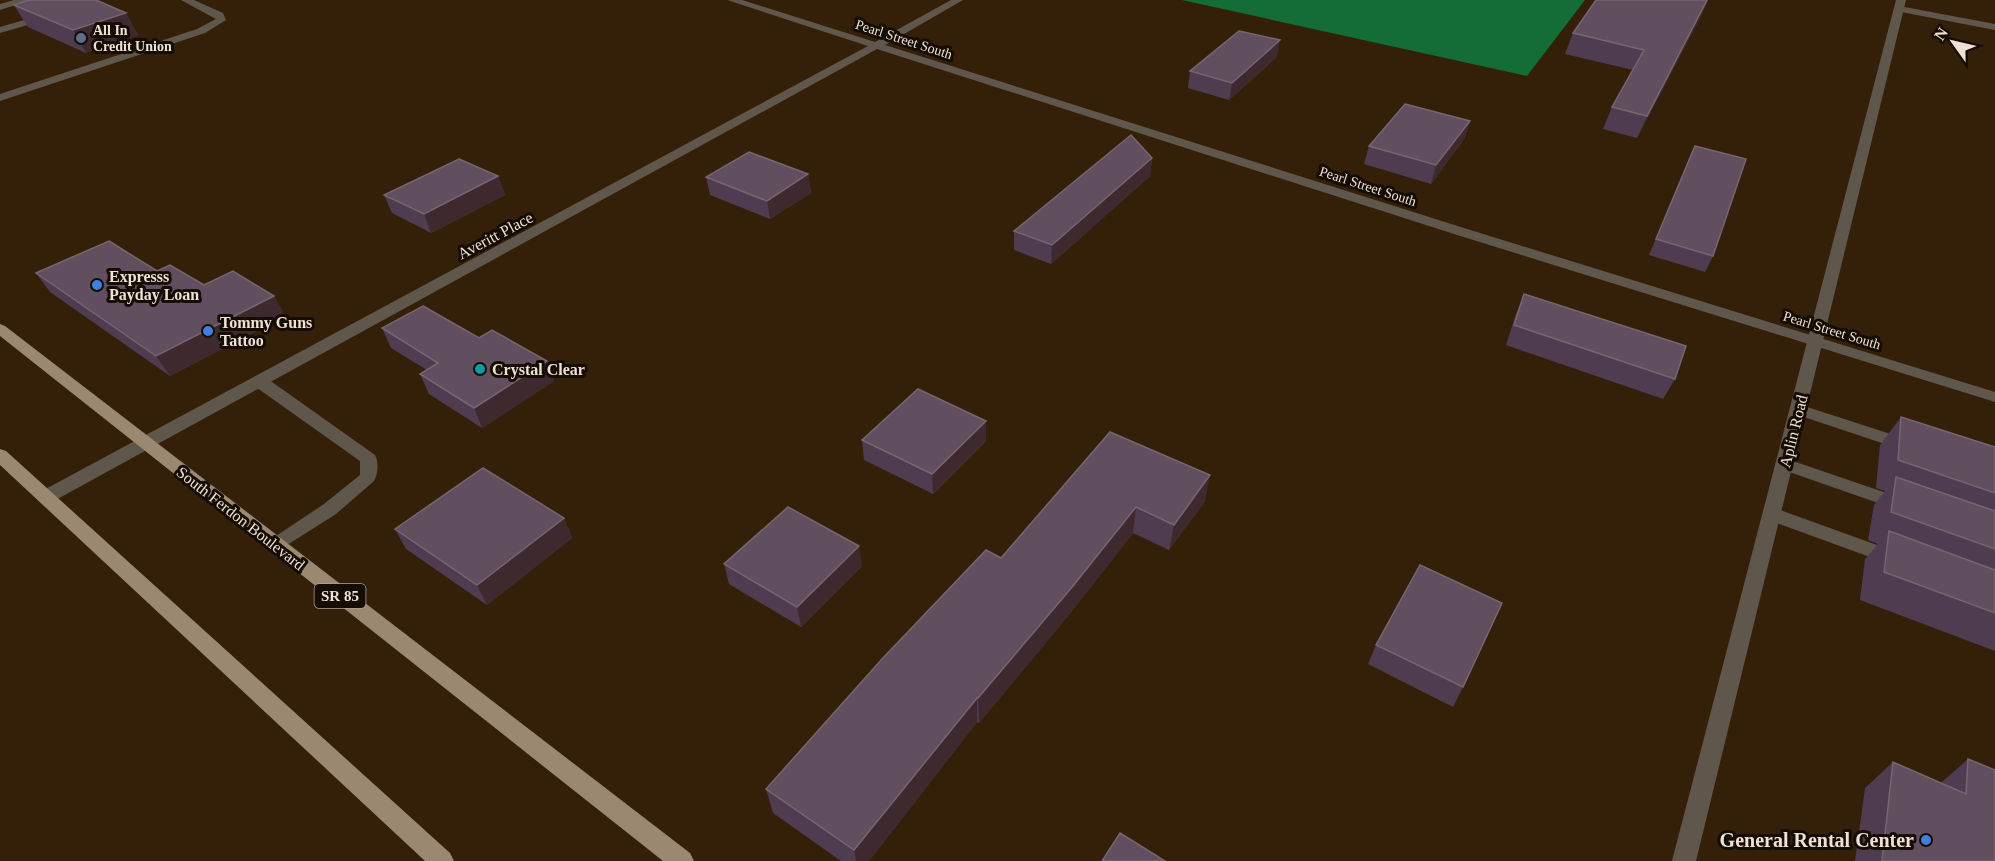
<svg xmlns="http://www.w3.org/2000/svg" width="1995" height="861" font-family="'Times New Roman',serif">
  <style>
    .forest { fill: #146d37 }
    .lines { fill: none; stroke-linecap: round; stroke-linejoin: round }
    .service { fill: #60574c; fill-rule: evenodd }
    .minor { fill: #60574c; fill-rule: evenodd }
    .tertiary { fill: #60574c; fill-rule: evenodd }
    .primary { fill: #9a8871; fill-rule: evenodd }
    .wall { fill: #503c51 }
    .shaded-wall { fill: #3e2a2e }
    .building { fill: #614e5f; stroke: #776571; stroke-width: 1.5 }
    .service-dot { fill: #5c6f8a; stroke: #150c04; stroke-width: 2 }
    .shop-dot { fill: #3f7fe0; stroke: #150c04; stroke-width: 2 }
    .culture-dot { fill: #0f9aa8; stroke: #150c04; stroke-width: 2 }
    .labels { text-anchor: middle; stroke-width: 6; stroke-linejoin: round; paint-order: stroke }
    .far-poi-label { font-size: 14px; font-weight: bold; fill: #efe1d4; stroke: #150c04; text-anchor: start }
    .far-street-label { font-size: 14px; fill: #efe1d4; stroke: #150c04 }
    .shield { fill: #150c04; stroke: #aea196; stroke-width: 1.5 }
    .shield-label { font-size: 15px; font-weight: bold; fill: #efe1d4 }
    .street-label { font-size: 16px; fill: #efe1d4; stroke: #150c04 }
    .poi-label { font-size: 16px; font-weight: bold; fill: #efe1d4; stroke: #150c04; text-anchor: start }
    .near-poi-label { font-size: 20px; font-weight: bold; fill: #efe1d4; stroke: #150c04; text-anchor: end }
  </style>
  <rect width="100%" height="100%" fill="#342009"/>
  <!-- forest -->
  <path class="forest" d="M1182,0H1585L1527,76Z"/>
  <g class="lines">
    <!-- service -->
    <path class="service" d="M181,0H194L223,13L226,20L205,33L0,101V94L197,29L216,19Z
      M1899,6L1995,24V30L1896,11L1894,9Z
      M45,14L50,17L48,19L0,33V27Z
      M259,376L265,377L375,455C379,462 378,474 374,481L336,514L276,552L270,550L267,545L270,540L324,504L360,475V461L253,385L251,381Z
      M1798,404L1912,441L1914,445L1912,449L1906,451L1792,413L1790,409L1792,405Z
      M1784,458L1907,500L1910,505L1907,510L1901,511L1778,468L1775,464L1778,460Z
      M1772,507L1899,553L1901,558L1899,563L1892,565L1766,519L1763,514L1766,509Z"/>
    <!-- minor -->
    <path class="minor" d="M14,0H30L0,10V4Z
      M727,0H742L875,42L951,0H963L885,45L1464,228L1995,392V402L1454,234L877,49L52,502L46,503L40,502L37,497L40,492L868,46Z"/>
    <!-- tertiary -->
    <path class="tertiary" d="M1896,0H1906L1696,861H1672Z"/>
    <!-- primary -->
    <path class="primary" d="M0,324L5,326L690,853L694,861H663L0,336Z
      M0,449L6,451L450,853L454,861H425L0,465Z"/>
  </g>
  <!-- wall -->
  <path class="wall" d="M1708,0L1700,18L1637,138L1603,129L1612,107L1633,70L1565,54L1573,33Z
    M14,5L126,13L138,35L86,53L28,27Z
    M1277,57L1229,100L1188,88L1190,71Z
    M1470,121L1464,139L1431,184L1364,164L1369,146Z
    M1695,146L1713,256L1705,272L1649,255L1688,162Z
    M1152,158L1150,176L1051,264L1014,250V231Z
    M808,174L811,193L770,219L710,195L706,177Z
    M498,176L505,195L431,233L392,213L384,195Z
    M157,271L204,285L274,296L285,316L170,376L50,292L36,273Z
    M1524,294L1675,379L1663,399L1506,345L1516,314Z
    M382,328L554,381L482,428L429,394L420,374L427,370L391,348Z
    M1901,417L1995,447V651L1860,600L1865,559L1878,544L1868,540L1874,505L1885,491L1876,488L1880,445Z
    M986,421V441L933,494L864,460L862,440Z
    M1110,432L1205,501L1169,550L1133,533L1072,611L979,723L977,722L869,861H841L773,813L766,789L1001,558Z
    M564,518L572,538L487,605L406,549L395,529Z
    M724,564L862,566L801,627L729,584Z
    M1376,645L1463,687L1453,707L1368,664Z
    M1968,759L1995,861H1855L1865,788L1893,762L1941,783Z"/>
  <!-- shaded-wall -->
  <path class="shaded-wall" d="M1708,0L1700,18L1637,138L1647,116Z
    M126,13L138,35L86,53L73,30Z
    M1280,40L1277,57L1229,100L1232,83Z
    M1470,121L1464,139L1431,184L1436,165Z
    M1152,158L1150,176L1051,264L1052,245Z
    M808,174L811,193L770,219L767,201Z
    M498,176L505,195L431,233L424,214Z
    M274,296L285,316L170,376L156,356Z
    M547,361L554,381L482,428L474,408Z
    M986,421V441L933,494L932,474Z
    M1210,475L1205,501L1169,550L1174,525Z
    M1136,507L1133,533L1072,611L979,723L978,698Z
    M564,518L572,538L487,605L477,585Z
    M859,546L862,566L801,627L797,607Z
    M977,698V722L869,861H856L854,850Z"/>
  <!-- building -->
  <path class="building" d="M29,0H96L126,13L73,30L14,5Z
    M1596,0H1707L1647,116L1612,107L1644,50L1573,33Z
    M1239,31L1280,40L1232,83L1190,71Z
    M1405,104L1470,121L1436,165L1369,146Z
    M1131,135L1152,158L1052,245L1014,231Z
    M1695,146L1746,159L1713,256L1656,239Z
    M749,152L808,174L767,201L706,177Z
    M459,159L498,176L424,214L384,195Z
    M109,241L157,271L170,265L204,285L233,271L274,296L156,356L36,273Z
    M1524,294L1686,346L1675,379L1514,325Z
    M423,306L479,338L492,330L547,361L474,408L420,374L438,363L382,328Z
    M918,389L986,421L932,474L862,440Z
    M1901,417L1995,447V493L1898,460Z
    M1110,432L1210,475L1174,525L1136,507L1073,586L978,698H977L854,850L766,789L882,659L986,550L1001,558Z
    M483,468L564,518L477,585L395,529Z
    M1896,477L1995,511V549L1891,512Z
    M788,507L859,546L797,607L724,564Z
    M1889,531L1995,570V613L1884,572Z
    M1420,565L1502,603L1463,687L1376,645Z
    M1968,759L1995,770V861H1882L1893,762L1966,794Z
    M1120,833L1165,861H1102Z"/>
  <!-- markers -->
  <circle class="service-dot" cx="81" cy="38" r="6"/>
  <g class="shop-dot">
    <circle cx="97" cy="285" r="6"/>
    <circle cx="208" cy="331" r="6"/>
    <circle cx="1926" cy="840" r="6"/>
  </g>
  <circle class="culture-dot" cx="480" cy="369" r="6"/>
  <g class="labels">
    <!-- far-poi labels -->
    <g class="far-poi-label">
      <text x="93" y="35">All In<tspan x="93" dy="16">Credit Union</tspan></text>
    </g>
    <!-- far-street labels -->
    <g class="far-street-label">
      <text transform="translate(904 39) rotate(18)" y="5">Pearl Street South</text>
      <text transform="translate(1368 186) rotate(18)" y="5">Pearl Street South</text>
      <text transform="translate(1832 330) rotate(17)" y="5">Pearl Street South</text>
    </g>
    <!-- shield labels -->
    <rect class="shield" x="314.5" y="584" width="51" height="24" rx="4.5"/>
    <g class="shield-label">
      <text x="340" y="601">SR 85</text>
    </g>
    <!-- street labels -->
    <g class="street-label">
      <text transform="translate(495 235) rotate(-28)" y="6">Averitt Place</text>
      <text transform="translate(1793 431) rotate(-76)" y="6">Aplin Road</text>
      <text transform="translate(241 518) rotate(38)" y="6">South Ferdon Boulevard</text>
    </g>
    <!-- poi labels -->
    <g class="poi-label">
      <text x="109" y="282">Expresss<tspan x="109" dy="18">Payday Loan</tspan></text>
      <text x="220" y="328">Tommy Guns<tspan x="220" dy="18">Tattoo</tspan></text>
      <text x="492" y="375">Crystal Clear</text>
    </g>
    <!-- near-poi labels -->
    <g class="near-poi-label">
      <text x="1914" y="847">General Rental Center</text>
    </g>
  </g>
  <!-- north arrow -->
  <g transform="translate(1953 42) rotate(304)" stroke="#150c04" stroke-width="4.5" paint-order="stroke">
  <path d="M0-4.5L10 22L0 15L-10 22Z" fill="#efe1d4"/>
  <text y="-9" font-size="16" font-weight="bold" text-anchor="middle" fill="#efe1d4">N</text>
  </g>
</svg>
